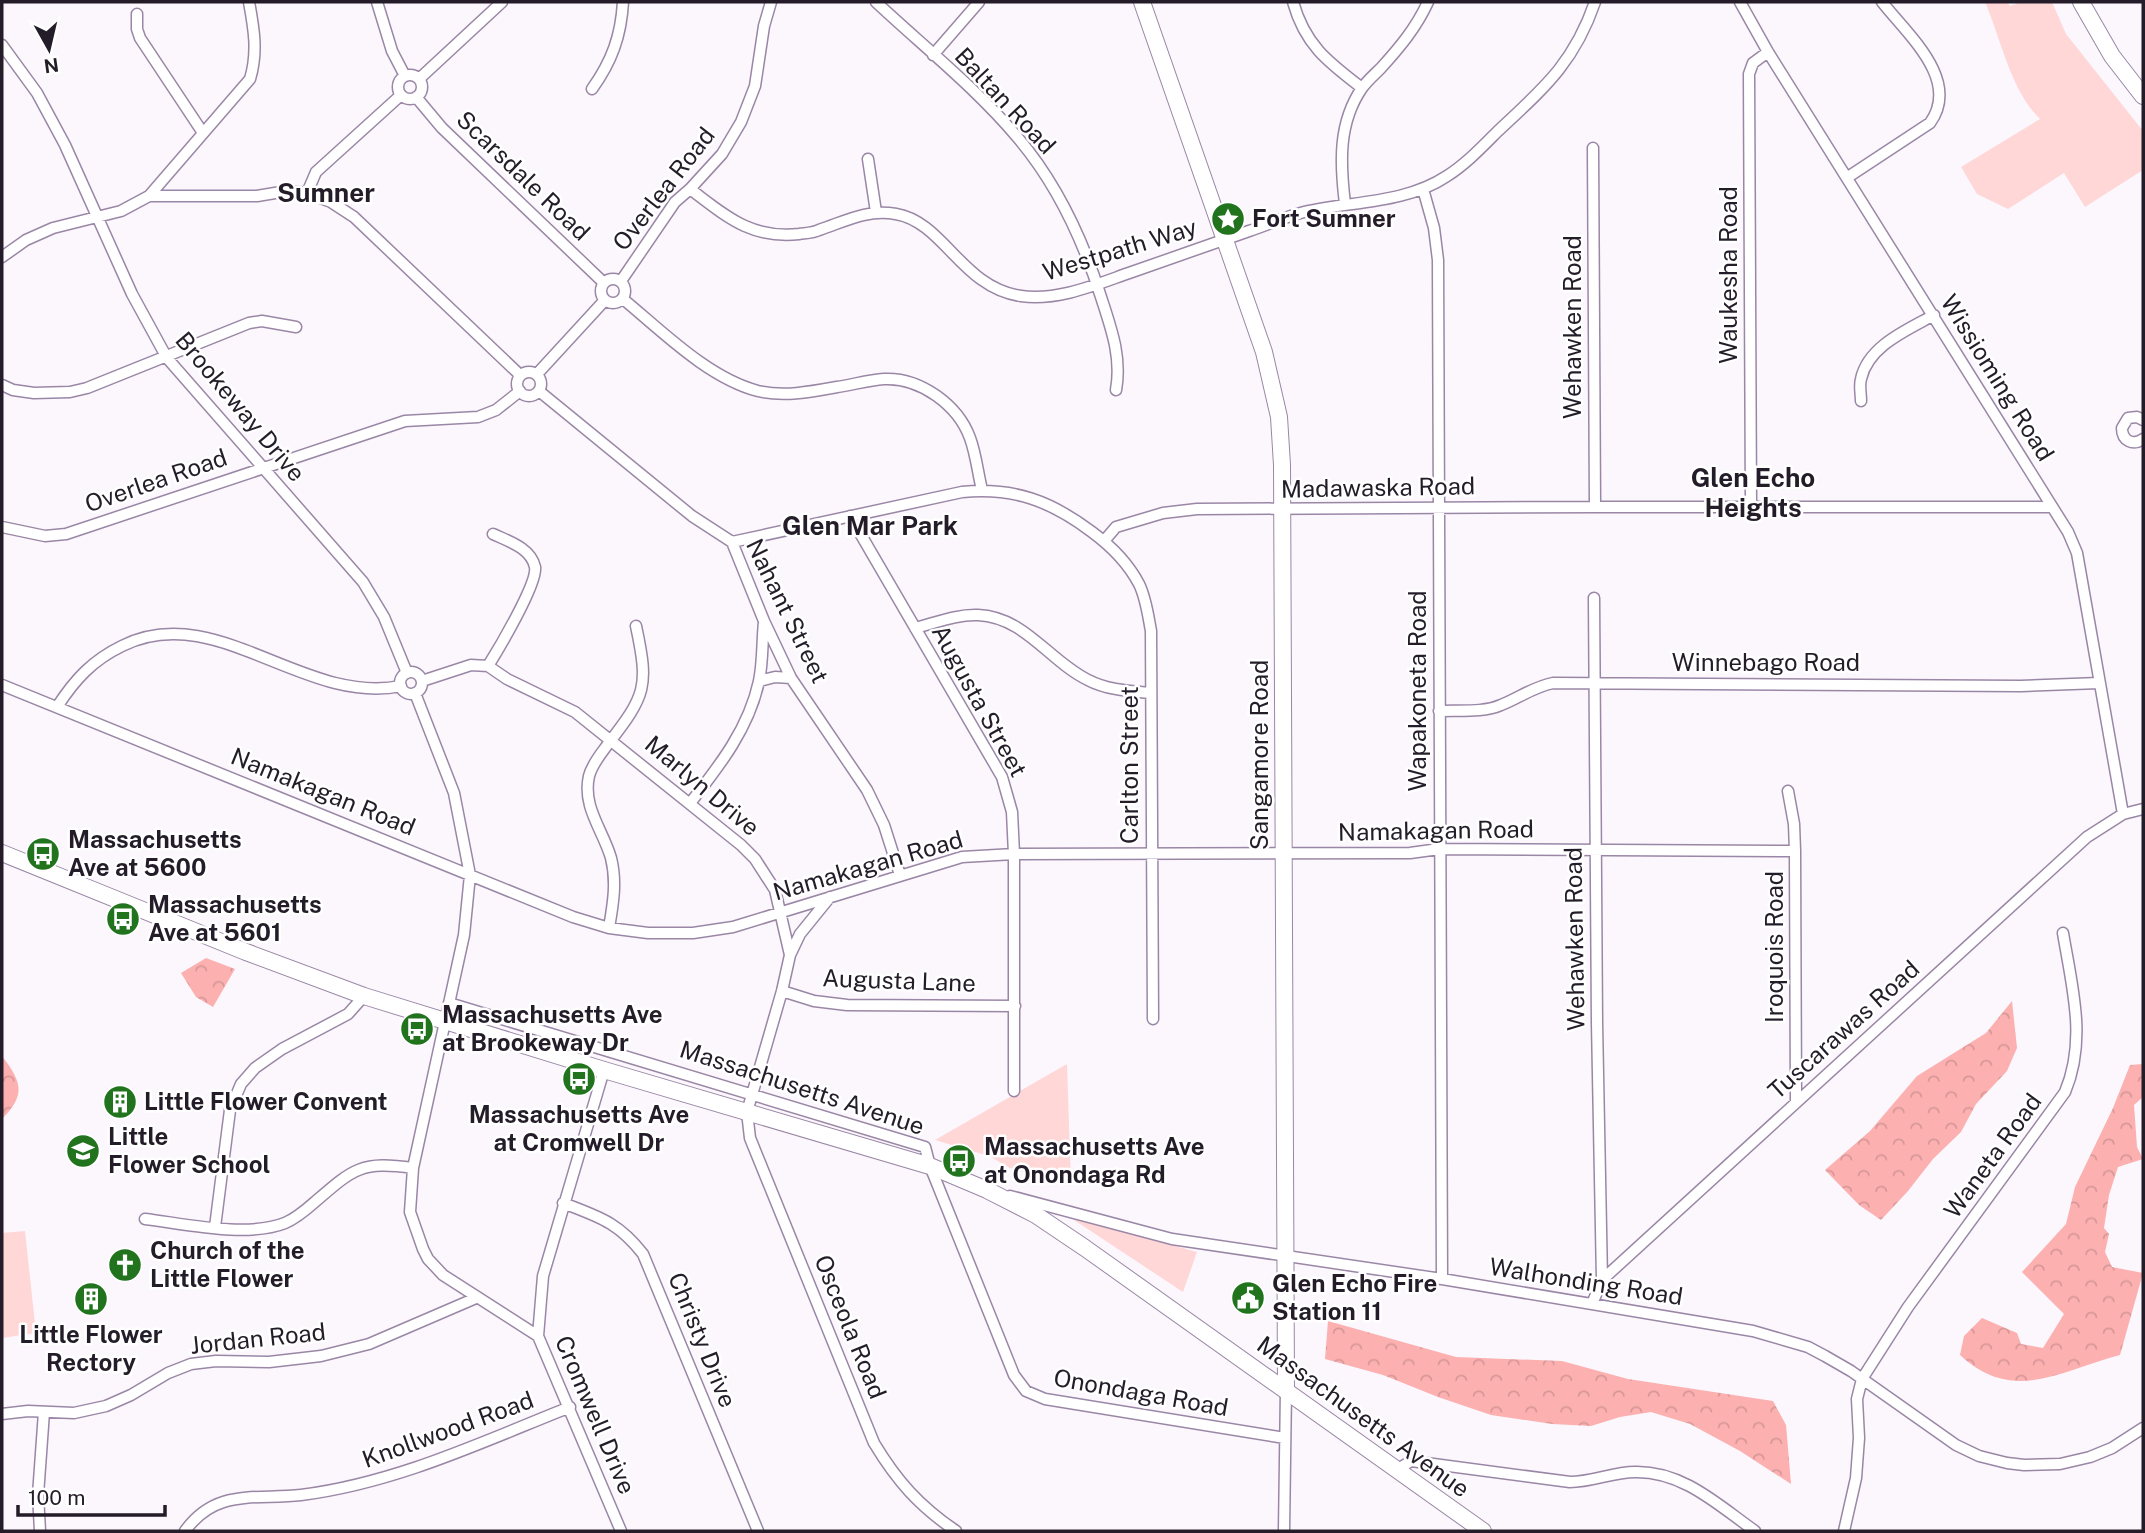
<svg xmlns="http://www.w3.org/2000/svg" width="2145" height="1533" font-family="'Public Sans',sans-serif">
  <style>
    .green { fill: #ffd7d7 }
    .forest { fill: url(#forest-crowns) }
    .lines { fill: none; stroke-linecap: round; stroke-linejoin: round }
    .street-casing { stroke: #9a87a6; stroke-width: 13 }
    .secondary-casing { stroke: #9a87a6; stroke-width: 18 }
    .street { stroke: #fff; stroke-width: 10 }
    .secondary { stroke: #fff; stroke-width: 16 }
    .labels { text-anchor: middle; stroke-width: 5; stroke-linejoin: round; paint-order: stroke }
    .street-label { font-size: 24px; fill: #241d29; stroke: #fff }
    .poi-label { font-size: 24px; font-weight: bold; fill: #241d29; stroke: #fff; text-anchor: start }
    .neighbourhood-label { font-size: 26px; font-weight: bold; fill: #241d29; stroke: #fff }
  </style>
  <defs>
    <pattern id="forest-crowns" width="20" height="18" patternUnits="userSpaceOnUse" patternTransform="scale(1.75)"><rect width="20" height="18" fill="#fcb0b0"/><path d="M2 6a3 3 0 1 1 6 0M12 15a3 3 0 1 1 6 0" fill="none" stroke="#d89797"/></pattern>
  </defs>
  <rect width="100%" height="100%" fill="#fbf7fd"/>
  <!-- green -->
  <path class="green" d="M1985,2H2007L2010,6L2021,2H2052L2066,34L2143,131V170L2085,207L2064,173L2008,209L1977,194L1961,167L2040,119C2011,91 2001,39 1985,2Z
    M1067,1064L1071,1186L1010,1168L989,1156L935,1140Z
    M1068,1216L1197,1252L1183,1292Z
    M25,1231L36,1333L2,1338V1233Z"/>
  <!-- forest -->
  <path class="forest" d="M206,958L235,969L213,1007L196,997L181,973Z
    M2012,1001L2017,1048L2007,1071L1976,1104L1961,1132L1933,1159L1908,1191L1881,1220L1859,1205L1825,1170L1870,1131L1917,1076L1986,1033Z
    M2,1056C22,1082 26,1095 2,1119Z
    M2143,1064V1097L2134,1105L2137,1147L2143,1159L2118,1167L2109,1195L2104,1228L2109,1234L2105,1252L2112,1267L2143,1273L2120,1355C2061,1370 2014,1405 1960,1355L1964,1336L1982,1318L2017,1333L2021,1344L2043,1348L2064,1314L2022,1272L2066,1224L2075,1187L2113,1108L2130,1065Z
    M1328,1321L1456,1357L1562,1361L1628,1379L1773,1401L1786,1425L1791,1484L1740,1451L1690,1424L1651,1412L1620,1417L1591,1426L1552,1424L1491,1415L1438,1397L1383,1375L1325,1359Z"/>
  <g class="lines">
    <!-- street casing -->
    <g class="street-casing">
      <path id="street" d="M377,2L392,51L405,76
        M876,2C923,46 976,88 1018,138C1057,184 1083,240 1101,297C1111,328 1122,357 1116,390
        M1293,2C1305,45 1328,62 1362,88
        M1740,2L1768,52L2068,532L2077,553L2123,814
        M137,14V29L140,38L203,133
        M2,45L37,93L65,145L132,294L167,358L363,582L384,617L407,673
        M933,55L979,2
        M398 87a12 12 0 1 1 24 0a12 12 0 1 1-24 0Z
        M419,79L502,2
        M592,89C612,61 621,36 623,2
        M416,97L442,128L604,283
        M1593,148L1595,507
        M868,159L876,212
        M1848,177L1930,123C1961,80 1908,35 1882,2
        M690,189C726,216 750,239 799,234C806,233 813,233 819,230C846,221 866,209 896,214C944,222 962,288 1021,296C1058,301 1095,285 1129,273C1169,259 1209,245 1249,231C1267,225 1285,217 1304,212C1351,201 1405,204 1447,176C1466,164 1482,147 1498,131C1544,88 1574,63 1595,2
        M1423,189L1434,228L1438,260L1442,1279
        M307,193L331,202L354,217L520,375
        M149,196H257L287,191L307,193L316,172L401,95
        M1345,204C1340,163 1338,123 1362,88C1367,81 1375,74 1381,68C1400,47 1416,28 1428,2
        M2,257L26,240L53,228L121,211L149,196L250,79C258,52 254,29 249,2
        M601 291a12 12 0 1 1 24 0a12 12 0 1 1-24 0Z
        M621,281L675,202L690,189L722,154L741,122L755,86L764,26L771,2
        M623,299C662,331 708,378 758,391C784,397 810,392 837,387C852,385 868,380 884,379C920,377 958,405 970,438C976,454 978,474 982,490
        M517 384a12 12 0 1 1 24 0a12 12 0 1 1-24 0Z
        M537,374L605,300
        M2,385L13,390L34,393L70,392L87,388L249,323L262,321L296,327
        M539,391L692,516L732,542L764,621L791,678L867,790L884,825L900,875
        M1861,401C1861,394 1859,385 1861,379C1868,346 1907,330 1934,315
        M2143,420L2137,417L2128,418L2122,428C2122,441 2133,446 2143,439
        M1751,506L1749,74L1753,63L1768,52
        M850,516L1002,777L1012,812L1014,854V1091
        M2,527L45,536L66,534L405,421L478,417L496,410L520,391
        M1104,541L1116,527L1163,513L1197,509L1595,507H2052
        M732,542L962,492C1014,487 1051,501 1092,532C1111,546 1128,563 1139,584C1146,598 1148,615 1151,631L1153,1019
        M1594,598L1597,1023L1602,1280
        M915,628C935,623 957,614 978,615C1025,617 1049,661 1088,680C1107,690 1129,691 1151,693
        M488,666C498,650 538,583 535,567C531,548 508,541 493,534
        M400 683a11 11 0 1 1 22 0a11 11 0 1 1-22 0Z
        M422,681L471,665L488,666L507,679L575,712L741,845L755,859L775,890L790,955L782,991L747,1112L750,1138L874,1443C897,1481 919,1506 956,1531
        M759,681L775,677L791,678
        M2,685L573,917L609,928L648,933H693L733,927L962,857L1014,854L1410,853L1439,849L1795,851
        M415,693L454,793L470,875L464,935L413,1168L410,1212L423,1249L428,1259L443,1275L538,1336
        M57,707C75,679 93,660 122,646C215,599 304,706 401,686
        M1439,711C1459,710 1483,713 1501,705C1519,698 1533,687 1553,683L2021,686L2099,683
        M1788,791L1794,824L1795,851L1796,1103
        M691,802C720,765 749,728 759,681C763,662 762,641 764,622
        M609,928C613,904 617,882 611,858C603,830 582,807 589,776C592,764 601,754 608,744C646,695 649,687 636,626
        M790,955L800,934L830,897
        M782,991L814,1001L847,1005L1015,1006
        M449,1003L925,1147L930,1166L1014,1375L1026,1391L1045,1399L1285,1438
        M604,1070L543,1276L538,1336L621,1531
        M1010,1196L1172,1239L1442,1279L1753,1331L1808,1347L1825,1356L1851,1371L1956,1445L1979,1456L2007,1463L2024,1465L2060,1464L2090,1457L2112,1448L2143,1428
        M563,1203C599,1217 618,1222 643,1254L758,1531
        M145,1219C186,1224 247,1238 285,1223C297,1218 307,1209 316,1201C354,1168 362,1161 413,1168
        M215,1227L230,1110L241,1084L255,1068L282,1049L348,1014L364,996
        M1592,1304L1602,1280L2087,837L2123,814L2143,809
        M2,1414L28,1411L74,1413L106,1406L131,1395L168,1373L191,1364L216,1361L269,1362L321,1356L369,1344L476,1298
        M1398,1469L1411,1461L1570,1482C1592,1482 1613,1472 1635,1472C1683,1471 1718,1505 1755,1531
        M40,1531L38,1495L44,1412
        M185,1531C216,1488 255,1500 301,1495C396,1483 482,1442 570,1407
        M1284,1531L1286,1389
        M1844,1531L1856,1478L1859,1438L1857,1399L1862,1379L1908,1307L2065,1092C2087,1040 2072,987 2063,933"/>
    </g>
    <!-- secondary casing -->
    <g class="secondary-casing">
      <path id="secondary" d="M1142,2L1264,352L1279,417L1282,465L1286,1389
        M2081,2L2112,56L2143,96
        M2,853L246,952L364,996L604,1070L930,1166L987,1190L1036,1215L1085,1248L1483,1531"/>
    </g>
    <!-- street -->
    <use href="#street" class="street"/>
    <!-- secondary -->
    <use href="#secondary" class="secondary"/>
  </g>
  <!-- icons -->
  <defs>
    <g id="sight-disc" transform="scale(1.75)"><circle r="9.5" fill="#21741d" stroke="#fff"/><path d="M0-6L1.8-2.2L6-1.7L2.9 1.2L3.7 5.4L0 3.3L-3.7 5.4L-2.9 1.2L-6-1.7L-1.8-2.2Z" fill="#fff"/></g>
    <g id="bus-disc" transform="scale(1.75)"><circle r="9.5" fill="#21741d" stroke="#fff"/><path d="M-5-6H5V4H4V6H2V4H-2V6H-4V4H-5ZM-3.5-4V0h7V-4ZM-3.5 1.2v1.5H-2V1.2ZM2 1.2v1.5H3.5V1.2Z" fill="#fff"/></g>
    <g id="building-disc" transform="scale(1.75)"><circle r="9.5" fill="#21741d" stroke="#fff"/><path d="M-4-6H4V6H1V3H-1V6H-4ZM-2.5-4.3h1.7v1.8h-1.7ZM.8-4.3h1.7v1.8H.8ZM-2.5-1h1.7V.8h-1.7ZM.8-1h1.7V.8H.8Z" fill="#fff"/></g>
    <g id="school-disc" transform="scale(1.75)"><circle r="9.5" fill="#21741d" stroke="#fff"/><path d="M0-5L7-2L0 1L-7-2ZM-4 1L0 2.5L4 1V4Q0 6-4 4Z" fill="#fff"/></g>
    <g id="church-disc" transform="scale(1.75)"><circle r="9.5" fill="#21741d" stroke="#fff"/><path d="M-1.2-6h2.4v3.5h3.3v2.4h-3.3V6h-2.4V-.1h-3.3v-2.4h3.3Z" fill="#fff"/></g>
    <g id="civic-disc" transform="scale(1.75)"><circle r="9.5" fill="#21741d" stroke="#fff"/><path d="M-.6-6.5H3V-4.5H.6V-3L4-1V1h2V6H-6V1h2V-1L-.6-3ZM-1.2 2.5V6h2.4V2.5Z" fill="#fff"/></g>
  </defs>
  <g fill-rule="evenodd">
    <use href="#sight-disc" x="1228" y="219"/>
    <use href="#bus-disc" x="43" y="854"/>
    <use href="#bus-disc" x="123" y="919"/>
    <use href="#bus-disc" x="417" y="1029"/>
    <use href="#bus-disc" x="579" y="1079"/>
    <use href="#building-disc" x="120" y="1102"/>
    <use href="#school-disc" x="83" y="1151"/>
    <use href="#bus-disc" x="959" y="1161"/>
    <use href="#church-disc" x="125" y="1265"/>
    <use href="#civic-disc" x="1248" y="1298"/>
    <use href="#building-disc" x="91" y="1299"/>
  </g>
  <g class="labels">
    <!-- street labels -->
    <g class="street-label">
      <text transform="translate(1005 101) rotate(47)" y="8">Baltan Road</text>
      <text transform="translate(523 176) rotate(44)" y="8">Scarsdale Road</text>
      <text transform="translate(664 189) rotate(-52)" y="8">Overlea Road</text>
      <text transform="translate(1120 250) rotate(-17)" y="8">Westpath Way</text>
      <text transform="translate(1729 275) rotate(-90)" y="8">Waukesha Road</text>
      <text transform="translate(1573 327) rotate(-90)" y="8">Wehawken Road</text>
      <text transform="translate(1997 378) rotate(58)" y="8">Wissioming Road</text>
      <text transform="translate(240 407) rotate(50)" y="8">Brookeway Drive</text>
      <text transform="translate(156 481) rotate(-19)" y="8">Overlea Road</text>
      <text transform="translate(1378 488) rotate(-1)" y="8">Madawaska Road</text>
      <text transform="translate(787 611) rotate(64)" y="8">Nahant Street</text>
      <text x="1766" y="671">Winnebago Road</text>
      <text transform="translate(1418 691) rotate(-90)" y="8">Wapakoneta Road</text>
      <text transform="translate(979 701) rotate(61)" y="8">Augusta Street</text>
      <text transform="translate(1260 755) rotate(-90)" y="8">Sangamore Road</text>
      <text transform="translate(1130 765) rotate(-90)" y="8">Carlton Street</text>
      <text transform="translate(702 786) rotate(40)" y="8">Marlyn Drive</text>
      <text transform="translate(323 792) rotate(22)" y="8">Namakagan Road</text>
      <text transform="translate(1436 831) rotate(-1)" y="8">Namakagan Road</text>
      <text transform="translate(868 866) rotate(-16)" y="8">Namakagan Road</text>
      <text transform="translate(1575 939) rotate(-91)" y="8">Wehawken Road</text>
      <text transform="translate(1775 947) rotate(-90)" y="8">Iroquois Road</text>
      <text transform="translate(899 981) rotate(2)" y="8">Augusta Lane</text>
      <text transform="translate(1844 1030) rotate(-42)" y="8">Tuscarawas Road</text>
      <text transform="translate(802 1088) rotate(18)" y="8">Massachusetts Avenue</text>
      <text transform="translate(1993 1156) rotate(-54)" y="8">Waneta Road</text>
      <text transform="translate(1586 1282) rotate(9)" y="8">Walhonding Road</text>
      <text transform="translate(850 1327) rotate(68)" y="8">Osceola Road</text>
      <text transform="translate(258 1339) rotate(-6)" y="8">Jordan Road</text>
      <text transform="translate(702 1340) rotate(68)" y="8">Christy Drive</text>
      <text transform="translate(1141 1393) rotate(10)" y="8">Onondaga Road</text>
      <text transform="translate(595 1415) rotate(67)" y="8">Cromwell Drive</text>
      <text transform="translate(1363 1417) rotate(36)" y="8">Massachusetts Avenue</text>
      <text transform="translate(448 1430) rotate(-20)" y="8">Knollwood Road</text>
    </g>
    <!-- poi labels -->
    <g class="poi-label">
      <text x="1252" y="227">Fort Sumner</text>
      <text x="68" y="848">Massachusetts<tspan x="68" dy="28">Ave at 5600</tspan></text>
      <text x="148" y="913">Massachusetts<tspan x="148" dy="28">Ave at 5601</tspan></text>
      <text x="442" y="1023">Massachusetts Ave<tspan x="442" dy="28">at Brookeway Dr</tspan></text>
      <text x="144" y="1110">Little Flower Convent</text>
      <text x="579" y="1123" text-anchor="middle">Massachusetts Ave<tspan x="579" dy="28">at Cromwell Dr</tspan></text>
      <text x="108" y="1145">Little<tspan x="108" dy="28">Flower School</tspan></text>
      <text x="984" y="1155">Massachusetts Ave<tspan x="984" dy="28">at Onondaga Rd</tspan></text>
      <text x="150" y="1259">Church of the<tspan x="150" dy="28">Little Flower</tspan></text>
      <text x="1272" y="1292">Glen Echo Fire<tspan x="1272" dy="28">Station 11</tspan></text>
      <text x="91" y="1343" text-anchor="middle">Little Flower<tspan x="91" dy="28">Rectory</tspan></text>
    </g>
    <!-- neighbourhood labels -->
    <g class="neighbourhood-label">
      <text x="326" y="202">Sumner</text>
      <text x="1753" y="487">Glen Echo<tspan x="1753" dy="30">Heights</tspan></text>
      <text x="870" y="535">Glen Mar Park</text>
    </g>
  </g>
  <!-- border -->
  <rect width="2145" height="1533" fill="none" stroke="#241d29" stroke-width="7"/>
  <!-- north arrow -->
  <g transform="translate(49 49) rotate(172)" stroke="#ffffff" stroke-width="5" paint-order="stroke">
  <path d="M0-5L12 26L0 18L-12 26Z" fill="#241d29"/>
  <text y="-10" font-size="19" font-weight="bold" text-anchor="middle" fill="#241d29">N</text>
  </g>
  <!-- scale -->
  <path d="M18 1505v10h147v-10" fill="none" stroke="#241d29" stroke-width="3.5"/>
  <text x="28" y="1505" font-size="21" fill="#241d29" stroke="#ffffff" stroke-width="5" paint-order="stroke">100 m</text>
</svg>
